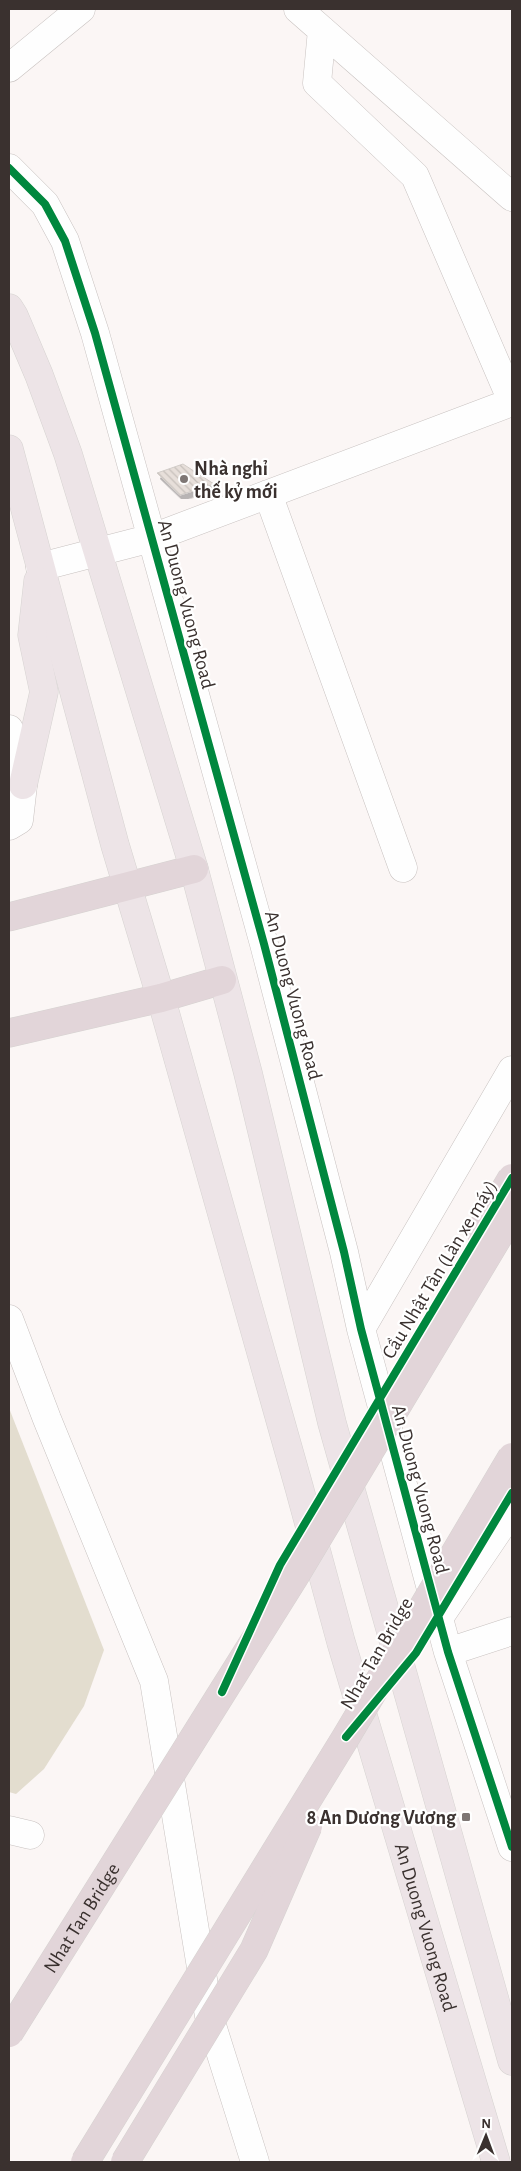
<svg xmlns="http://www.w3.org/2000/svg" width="521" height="2171" font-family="'Alegreya Sans',sans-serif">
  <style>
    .green { fill: #e3ddcf }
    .building { fill: url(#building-back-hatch); stroke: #d1ccc8; filter: url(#shadow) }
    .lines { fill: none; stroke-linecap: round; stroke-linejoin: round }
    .minor-casing { stroke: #c8c2c0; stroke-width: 29 }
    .major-casing { stroke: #d6d3d1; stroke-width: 29 }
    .highway-casing { stroke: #d6d3d1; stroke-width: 29 }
    .minor { stroke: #fefefe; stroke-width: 28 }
    .major { stroke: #ede4e7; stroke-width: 28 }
    .highway { stroke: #e2d5d9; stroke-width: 28 }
    .highway-bridge-casing { stroke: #d6d3d1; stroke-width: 29; stroke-linecap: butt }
    .highway-bridge { stroke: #e2d5d9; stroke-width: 28 }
    .cycleway-casing { stroke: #fff; stroke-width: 11 }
    .cycleway { stroke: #00873e; stroke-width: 8 }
    .poi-dot { fill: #7e7674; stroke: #fff; stroke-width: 2 }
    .labels { text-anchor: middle; stroke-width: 4.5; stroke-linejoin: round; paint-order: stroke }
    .poi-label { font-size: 20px; font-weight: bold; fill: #3a312f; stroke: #fff; text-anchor: start }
    .street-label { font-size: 20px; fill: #3a312f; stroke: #fff }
  </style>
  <defs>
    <pattern id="building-back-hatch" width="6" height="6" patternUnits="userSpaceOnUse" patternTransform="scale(1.25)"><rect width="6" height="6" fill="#e7dfda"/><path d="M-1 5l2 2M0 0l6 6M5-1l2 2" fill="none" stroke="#c7c0bb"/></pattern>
    <filter id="shadow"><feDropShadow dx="3" dy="5.5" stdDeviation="0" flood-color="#0004"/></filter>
  </defs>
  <rect width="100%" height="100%" fill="#fbf6f5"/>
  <!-- green -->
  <path class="green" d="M9,1408L104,1650L84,1706L44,1769L16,1794L9,1792Z"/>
  <!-- building -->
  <path class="building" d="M183,464L214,484L180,495L157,473Z"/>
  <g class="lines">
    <!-- minor casing -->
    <g class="minor-casing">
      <path id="minor" d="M298,9L512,197
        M322,30L317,83L415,176L512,401
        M9,68L81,9
        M9,168L45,204L65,241L95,333L264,944L344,1252L361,1329L448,1652L512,1847
        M268,494L403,868
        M40,567L152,538L512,402
        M9,729L23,785L19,820L9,826
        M9,1319L47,1419L154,1681L209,2016L255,2162
        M361,1329L512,1070
        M439,1618L512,1510
        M448,1652L512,1631
        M9,1830L30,1835"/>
    </g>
    <!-- major casing -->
    <g class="major-casing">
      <g id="major">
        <path d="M9,308L14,316L39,375L68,454L194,869L248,1073L332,1423L512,2061"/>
        <path id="s1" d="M9,449L115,845L161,998L299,1487L341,1642L496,2162"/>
        <path d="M23,785L44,692L32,635L38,581"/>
      </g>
    </g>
    <!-- highway casing -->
    <g class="highway-casing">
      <path id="highway" d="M9,917L194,869
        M9,1033L161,998L222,980"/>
    </g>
    <!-- minor -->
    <use href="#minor" class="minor"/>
    <!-- major -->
    <use href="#major" class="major"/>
    <!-- highway -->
    <use href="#highway" class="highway"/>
    <!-- highway-bridge casing -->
    <g class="highway-bridge-casing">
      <g id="highway-bridge">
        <path d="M480,1232L512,1178"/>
        <path id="s2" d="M9,2033L295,1576L512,1214"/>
        <path d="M85,2162L346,1737L512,1457"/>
        <path d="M125,2162L254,1950L308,1826"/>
      </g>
    </g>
    <!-- highway-bridge -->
    <use href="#highway-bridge" class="highway-bridge"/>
    <!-- cycleway casing -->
    <g class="cycleway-casing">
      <path id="cycleway" d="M9,168L45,204L65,241L95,333L264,944L344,1252L361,1329L448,1652L512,1847
        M222,1692L280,1565L512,1178
        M346,1737L416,1653L512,1493"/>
    </g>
    <!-- cycleway -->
    <use href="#cycleway" class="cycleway"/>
  </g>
  <!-- markers -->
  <g class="poi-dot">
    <circle cx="184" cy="479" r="5"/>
    <rect x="461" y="1812" width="10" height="10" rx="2.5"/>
  </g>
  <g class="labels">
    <!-- poi labels -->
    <g class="poi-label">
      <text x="194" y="475">Nhà nghỉ<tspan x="194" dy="23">thế kỷ mới</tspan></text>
      <text x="456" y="1824" text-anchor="end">8 An Dương Vương</text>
    </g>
    <!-- street labels -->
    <g class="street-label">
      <text transform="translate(187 604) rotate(75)" y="7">An Duong Vuong Road</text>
      <text transform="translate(294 995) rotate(75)" y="7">An Duong Vuong Road</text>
      <text transform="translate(439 1269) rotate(-59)" y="7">Cầu Nhật Tân (Làn xe máy)</text>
      <text transform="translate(421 1489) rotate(75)" y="7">An Duong Vuong Road</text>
      <text transform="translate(376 1653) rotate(-60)" y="7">Nhat Tan Bridge</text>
      <text dy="7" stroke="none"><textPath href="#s2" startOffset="136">Nhat Tan Bridge</textPath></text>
      <text dy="7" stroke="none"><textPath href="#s1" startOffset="1536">An Duong Vuong Road</textPath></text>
    </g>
  </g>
  <!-- border -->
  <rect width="521" height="2171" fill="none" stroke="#3a312f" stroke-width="20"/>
  <!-- north arrow -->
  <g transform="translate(486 2136) rotate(1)" stroke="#ffffff" stroke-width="4" paint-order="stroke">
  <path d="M0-4L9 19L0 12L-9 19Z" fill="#3a312f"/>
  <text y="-8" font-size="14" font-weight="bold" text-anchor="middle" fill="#3a312f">N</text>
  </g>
</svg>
